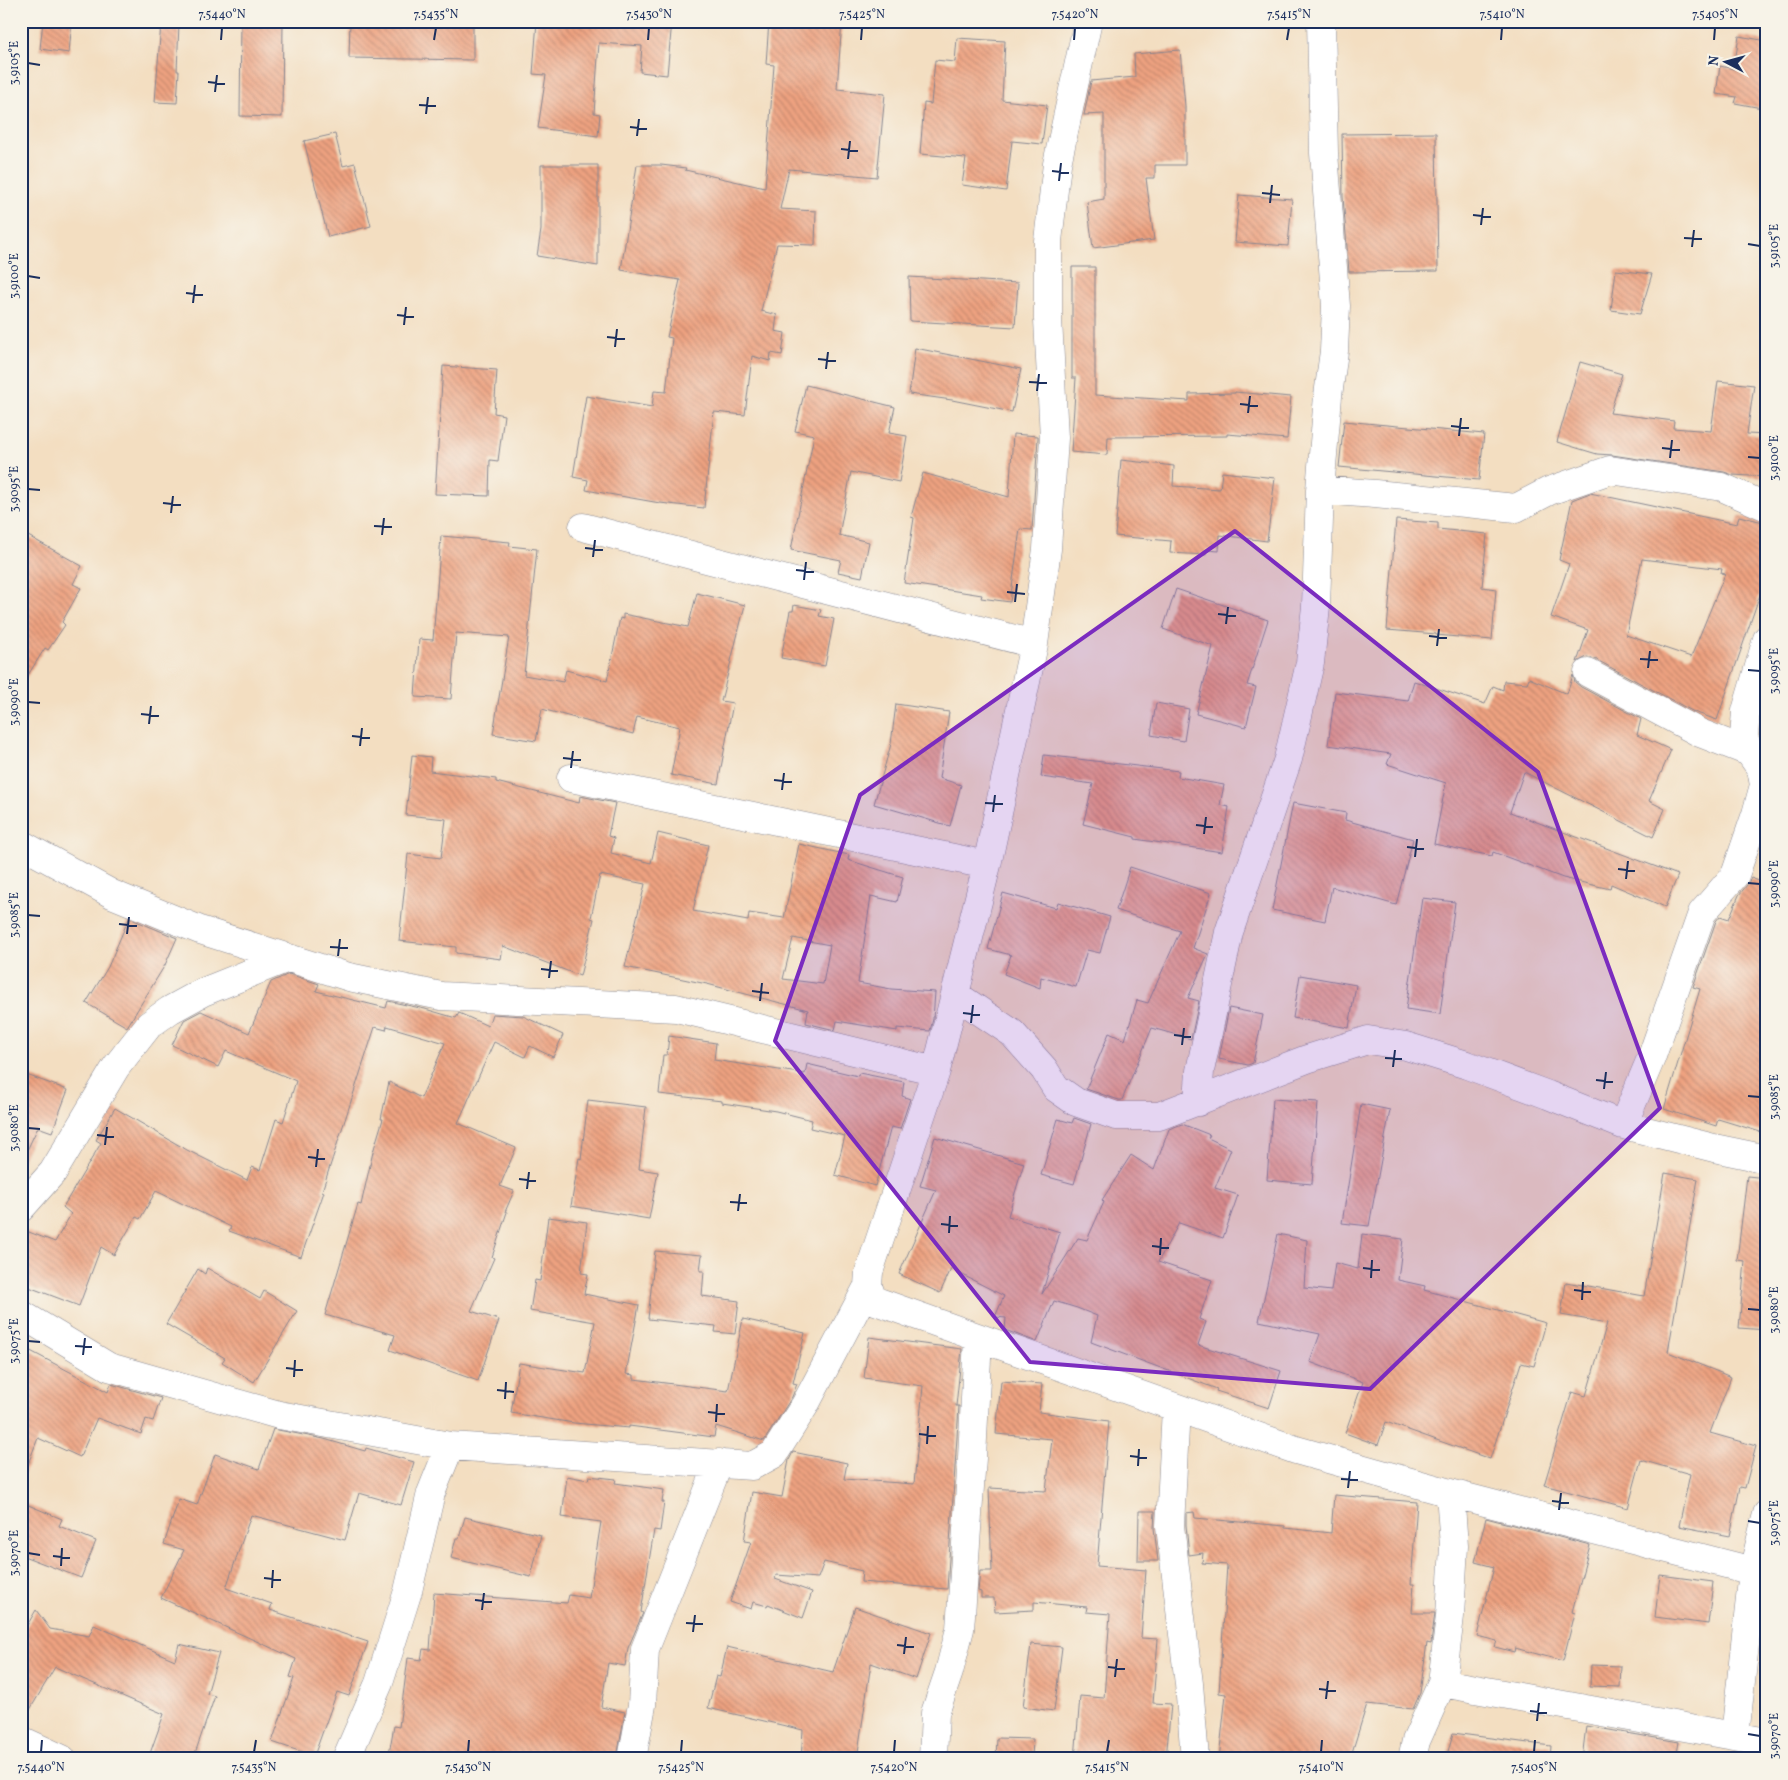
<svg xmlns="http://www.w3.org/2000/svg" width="1788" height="1780" font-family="Vollkorn,serif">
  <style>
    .building { fill: url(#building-back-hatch); fill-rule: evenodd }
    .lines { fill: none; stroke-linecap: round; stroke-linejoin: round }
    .street-casing { stroke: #878690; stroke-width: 29 }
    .street { stroke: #fff; stroke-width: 28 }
    .marked { fill: #7b2cbf; fill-opacity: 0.2; stroke: #7b2cbf; stroke-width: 4; stroke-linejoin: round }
    .ticks { fill: none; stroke: #1b2f5e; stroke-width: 2 }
    .neatline { fill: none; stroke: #1b2f5e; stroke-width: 2 }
    .ticks-label { font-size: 12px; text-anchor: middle; fill: #1b2f5e }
  </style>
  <defs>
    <pattern id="building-back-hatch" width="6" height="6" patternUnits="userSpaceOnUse" patternTransform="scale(1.25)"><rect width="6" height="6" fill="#eea280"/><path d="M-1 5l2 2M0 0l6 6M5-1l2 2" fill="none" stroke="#c0846c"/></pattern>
  </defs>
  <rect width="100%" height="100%" fill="#f7f3e8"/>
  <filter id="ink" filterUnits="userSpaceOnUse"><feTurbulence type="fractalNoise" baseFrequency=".02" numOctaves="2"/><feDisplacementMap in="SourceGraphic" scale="10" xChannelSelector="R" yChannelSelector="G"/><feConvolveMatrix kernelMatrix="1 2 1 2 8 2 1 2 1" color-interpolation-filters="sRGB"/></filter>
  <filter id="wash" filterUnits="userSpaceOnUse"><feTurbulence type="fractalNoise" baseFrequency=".0096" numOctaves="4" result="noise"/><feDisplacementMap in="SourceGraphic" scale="20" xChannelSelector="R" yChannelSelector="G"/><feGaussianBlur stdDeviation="1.12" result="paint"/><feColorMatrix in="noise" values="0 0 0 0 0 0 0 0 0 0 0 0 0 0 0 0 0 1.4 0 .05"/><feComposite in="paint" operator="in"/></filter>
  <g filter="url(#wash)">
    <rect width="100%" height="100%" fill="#f3dec1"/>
    <g id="blocks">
      <!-- building -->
      <path class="building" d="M43,21H72L69,53L40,49Z
        M241,21H283L282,117L240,116Z
        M350,21H473V60L349,58Z
        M537,21H672L667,75L640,72L642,46L599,43L594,113L600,114L598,136L538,128L546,75L533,74Z
        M769,21H842L837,89L885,94L877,177L789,169L780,209L816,211L815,245L777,244L761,311L777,315L775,331L785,333L782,355L771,353L770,361L752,356L745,415L714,412L704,508L660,503L586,490L588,480L573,477L586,396L652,407L654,391L666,392L672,338L667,337L680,280L621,270L637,165H661L686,168L685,170L765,188L774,65L766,64Z
        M161,23L179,24L177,71H179L177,103L155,102Z
        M1739,36L1767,41V109L1735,103L1737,97L1716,94L1720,66L1734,69Z
        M957,38L1005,41L1002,100L1047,105L1042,144L1012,141L1006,191L962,185L966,158L920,154L924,103L931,104L935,60L955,62Z
        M1180,50L1185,106V165H1155V178H1146L1154,240L1093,248L1087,202L1104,199V114L1084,115L1091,81L1135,77L1134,54Z
        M1436,133L1438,271L1349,272L1343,197L1342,134Z
        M335,134L343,166L355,163L371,226L328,237L304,141Z
        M541,165H598V266L537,256L541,230Z
        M1239,195L1292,199L1288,246L1235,242Z
        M1072,267H1095V395L1189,401V394L1235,393V392L1291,397L1287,439L1227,434V436L1108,437L1107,455L1071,452L1076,378H1072Z
        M1616,270L1652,274L1640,314L1611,310Z
        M909,277L1018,283L1015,327L910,321Z
        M915,348L1021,369L1012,412L952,400L909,394Z
        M1580,362L1622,374L1610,413L1674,421L1673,428L1711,431L1718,381L1754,385L1747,434L1767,435V477L1733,475L1724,472L1612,455L1597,454L1557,442Z
        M443,366L497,370L494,413L504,415L498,461L490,460L489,496L435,494Z
        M806,385L895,407L889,433L907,436L899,482L851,472L839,535L869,542L862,577L838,572L841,560L791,550L814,435L795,431Z
        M1344,421L1484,434L1479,480L1339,467Z
        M1013,434L1038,436V438L1032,530L1020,529L1010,602L981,598L982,595L904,583L914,518L911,517L923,473L1009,497Z
        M1121,460L1174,466L1173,486L1220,489L1222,472L1275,478L1267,541L1220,535L1219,551L1206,550V555L1170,553L1171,541L1115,536Z
        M1590,493L1737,524L1739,516L1767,523V574L1717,720L1694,712L1595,659L1587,657L1577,662L1588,630L1551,617L1569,564L1559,560L1572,500ZM1642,559L1722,569L1721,573L1725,574L1691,657L1626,635Z
        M1396,520L1438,523V529L1487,534L1482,587L1496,589L1492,640L1436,635V634L1387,630Z
        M21,532L82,566L73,584L81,588L62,622L65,625L48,650L45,648L21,686Z
        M441,536L510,542L509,546L537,549L524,675L563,682L566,670L607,681L620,618L623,619V614L688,627L697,593L745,605L721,701L733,703L718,784L671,775L680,727L637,717L633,734L542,709L536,741L493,734L509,637L456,633L451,699L415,697L419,639L433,640Z
        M1176,589L1268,620L1247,685L1256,687L1246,727L1196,714L1213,646L1163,629Z
        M794,605L821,610L819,616L834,619L825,666L781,658L790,611H793Z
        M1573,675L1575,682L1581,687L1641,719L1637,735L1671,750L1649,801L1665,809L1653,837L1524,772L1510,812L1678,875L1665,907L1611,884L1610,889L1563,878L1493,852L1492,856L1434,844L1446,783L1387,764L1391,754L1328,745L1335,692L1408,701L1414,681L1485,704L1493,686L1503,690L1504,681L1527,683L1529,678L1567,694Z
        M1156,703L1189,709L1184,741L1151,735Z
        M896,704L949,712L939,778L961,785L950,826L874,804L891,744Z
        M412,755L431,757L430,771L496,779V782L579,803L580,796L615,803L608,836L614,838L611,853L651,863L658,833L708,845L693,911L748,921L749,913L784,918L799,844L849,855L848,860L903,877L897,902L871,896L858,983L891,989L935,992L933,1019L930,1031L897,1028V1031L837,1021L835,1030L806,1023L808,1010L707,984L625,967L645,884L600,875L591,918L594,919L580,976L503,946L501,959L456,953V947L399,941L408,854L441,858L446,819L406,815ZM793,938L830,945L823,984L783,979Z
        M1044,755L1179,771L1178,777L1224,785L1220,805L1229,807L1222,852L1135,839V837L1083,824L1093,784L1041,777Z
        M1293,803L1346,813L1345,820L1413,839L1396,905L1332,887L1325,921L1272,910Z
        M1130,867L1211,893L1193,948L1208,954L1188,998L1199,1001L1191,1039L1152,1028L1122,1100H1119L1086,1089L1109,1033L1125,1040L1137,1000L1148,1003L1180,931L1116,910Z
        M1751,878L1767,884V1134L1718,1119L1716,1126L1664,1109L1700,989L1693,987L1716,921L1720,916L1729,919L1739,895L1747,885Z
        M1003,893L1056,908L1058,902L1110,917L1100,953L1087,950L1076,987L1041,977L1040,988L1004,974L1011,955L988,949Z
        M1422,898L1455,902L1440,1014L1406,1009Z
        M129,918L177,938L165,965L127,1027L86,1003L108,967Z
        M289,974L319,984L316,991L386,1008L388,1001L425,1009L456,1018L459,1013L488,1026L492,1014L523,1016L563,1035L553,1057L530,1046L525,1057L494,1042L458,1123L516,1148L500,1186L514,1191L505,1212H507L492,1257L494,1258L471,1311L499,1320L478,1381L390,1350L395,1335L325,1315L358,1204L361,1205L373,1152L383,1119H381L389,1082L421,1098L445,1043L387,1026L386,1030L375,1027L322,1191L324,1192L301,1257L229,1231L231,1227L156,1191L140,1219L136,1217L114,1255L101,1247L79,1306L21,1284V1229L55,1242L71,1214L63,1207L101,1143L96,1140L115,1108L187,1150L247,1180L252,1167L260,1170L276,1119L283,1122L296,1081L226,1051L218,1067L172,1045L184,1020L201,1011L249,1033L271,982Z
        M1300,975L1356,985L1349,1028L1293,1018Z
        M1229,1008L1263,1015L1253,1063L1248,1065L1219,1059Z
        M669,1036L716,1043L714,1060L805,1074L807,1064L858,1076L859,1073L904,1082L902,1096L910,1099L900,1129L891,1127L875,1186L835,1175L845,1136L810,1128L812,1120L776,1111L722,1103V1101L659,1094L663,1055H667Z
        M21,1073L68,1090L52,1132L38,1127L21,1163Z
        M1273,1099L1318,1102L1312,1184L1267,1180Z
        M588,1100L646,1107L639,1169L658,1172L649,1219L571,1206L579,1158L581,1159Z
        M1361,1104L1390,1110L1369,1226L1342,1223Z
        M1074,1118L1091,1124L1074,1184L1041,1175L1058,1119L1072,1123Z
        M1182,1124L1210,1135L1208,1138L1231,1149L1215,1188L1238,1195L1223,1238L1179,1223L1158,1262L1212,1280L1199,1319L1206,1322L1198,1345L1281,1371L1269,1408L1216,1391L1217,1389L1091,1342L1097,1316L1077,1308L1054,1301L1037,1342L1005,1330L1006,1318L995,1317L1004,1296L951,1269L940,1293L899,1274L936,1190L920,1186L935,1137L1024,1163L1008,1216L1060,1232L1042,1294L1078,1238L1087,1240L1104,1202L1102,1200L1131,1155L1154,1170L1169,1129Z
        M1665,1173L1698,1179L1668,1352L1731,1377L1710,1433L1756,1446L1745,1488L1740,1487L1730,1536L1679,1526L1690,1474L1641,1460L1628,1508L1544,1485L1572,1392L1586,1396L1607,1323L1561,1315L1566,1282L1644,1296Z
        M1747,1176L1767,1178V1330L1739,1328L1745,1261L1737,1260Z
        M548,1217L587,1222L581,1273L588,1274L584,1294L639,1305L626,1374L634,1375V1379L728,1391L743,1319L805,1333L793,1383L797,1384L792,1397L764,1441L716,1426L714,1437L629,1426V1428L574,1423L511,1413L519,1363L585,1373L595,1322L530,1311L535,1280L540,1281Z
        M1278,1234L1307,1240L1304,1288L1331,1291L1335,1263L1358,1269L1362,1234L1403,1239L1398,1280L1425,1286L1424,1290L1546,1323L1534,1366L1521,1363L1490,1459L1386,1422L1378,1445L1345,1433L1363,1382L1310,1362L1320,1334L1259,1321Z
        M655,1251L702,1255L700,1271H704L702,1296L739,1301L735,1334L715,1332L716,1326L648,1319Z
        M207,1268L260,1299L264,1291L297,1311L254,1382L222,1362L225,1358L166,1324L198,1269L205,1274Z
        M869,1337L962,1349L956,1406H959L947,1589L861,1582L862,1571L824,1562L818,1578L776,1575L775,1579L812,1592L803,1618L768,1604L767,1606L753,1602L751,1609L730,1602L751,1542L744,1541L752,1492L782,1497L789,1460L793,1452L847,1463L844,1479L914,1484L923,1386L864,1378Z
        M21,1346L108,1392L111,1384L161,1398L153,1421L146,1419L141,1434L97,1418L80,1457L38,1438L23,1477H21Z
        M1001,1381L1042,1384L1039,1412L1109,1421L1097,1566L1146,1570L1141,1638L1158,1639L1153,1703L1171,1704L1166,1759H1075L1080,1696L1104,1698L1110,1614L1086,1612L1087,1607L1034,1602V1610L995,1612L994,1598H981V1592L978,1591L980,1571H992L989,1488L1046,1491L1052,1439L996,1434Z
        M273,1429L324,1439L365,1451L366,1448L414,1462L401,1505L359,1493L345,1540L251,1515L226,1588L272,1604L270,1610L368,1642L349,1696L337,1692L314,1756L272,1742L294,1678L290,1677L296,1659L161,1598L184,1550L164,1544L179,1499L197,1505L215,1454L259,1469Z
        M567,1476L588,1480L589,1476L616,1479L615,1483L664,1490L662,1502H664L660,1531L654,1530L641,1612L643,1613L628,1648L625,1666L608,1663L601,1707L625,1712L617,1758L600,1755V1759H388L394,1726L399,1727L408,1658L421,1660L423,1649L430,1650L434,1593L567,1603L569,1595L589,1598L601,1522L562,1517Z
        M1334,1495L1417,1502L1411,1584H1414L1412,1613H1435L1431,1644L1427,1643L1420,1693L1413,1709L1367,1704L1350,1759H1219L1226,1694L1219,1693L1227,1565L1202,1563L1203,1553L1189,1555L1186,1525V1513L1194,1512L1195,1518L1285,1526V1528L1331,1533Z
        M21,1502L62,1519L59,1526L96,1541L81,1578L21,1555Z
        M1139,1511H1155L1154,1528L1158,1561H1138Z
        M465,1517L541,1535L531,1577L451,1558L456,1538H459Z
        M1486,1518L1590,1545L1572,1612L1575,1613L1563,1661L1515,1648L1514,1652L1495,1647L1497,1641L1477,1636L1494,1567L1475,1562Z
        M1660,1575L1713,1582L1708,1624L1655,1617Z
        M855,1607L931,1633L916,1679L871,1663L857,1759H801L803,1730L708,1708L716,1676L720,1677L727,1647L833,1672Z
        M36,1610L50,1629L89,1636L94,1625L175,1660L179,1644L219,1653L207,1694L215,1696L193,1759H148L164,1714L55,1667L21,1725V1636Z
        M1031,1644L1062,1647L1054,1711L1023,1707Z
        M1591,1665L1621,1666L1620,1687L1590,1686Z
        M1586,1726L1679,1742L1676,1759H1582Z
        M1453,1733L1551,1746L1550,1759H1446Z
        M997,1738L1033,1739L1032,1759H996Z"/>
    </g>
  </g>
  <g filter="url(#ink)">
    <use href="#blocks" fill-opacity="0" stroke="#878690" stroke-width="1"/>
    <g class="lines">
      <!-- street casing -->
      <g class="street-casing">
        <path id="street" d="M1088,21L1057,164L1048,241V319L1054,438L1047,549L1034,644L987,865L936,1071L869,1272L868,1286L873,1300L1296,1450L1450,1493L1753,1571
          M1320,490L1375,494L1516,508L1549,491L1610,470L1722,487L1767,507
          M583,527L1034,644
          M1588,673L1700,733L1749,752
          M571,778L987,865
          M21,844L112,894L200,930L349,977L441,996L676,1008L936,1071
          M956,995L1012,1033L1044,1069L1056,1088L1076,1102L1116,1116H1159L1307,1059L1368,1040L1406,1046L1467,1065L1548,1095L1623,1125L1714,1148L1767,1159
          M1198,1102L1200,1071L1229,932L1288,759L1310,663L1316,606L1320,490L1328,396L1334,351L1336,306L1324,153L1321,21
          M1623,1125L1652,1056L1702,913L1735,875L1756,814L1764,785L1761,769L1749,752L1744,737L1746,711L1767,639
          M21,1208L53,1172L116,1067L149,1025L170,1010L203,992L288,958
          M21,1314L109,1367L279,1415L450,1446L752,1466L774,1454L805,1405L868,1286
          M1176,1408L1170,1526L1189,1684L1195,1759
          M1442,1683L1767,1742
          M1735,1736L1753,1571L1767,1514
          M21,1740L62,1759
          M346,1759L379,1683L408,1591L431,1493L450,1446
          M632,1759L642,1705L645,1649L719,1463
          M933,1759L935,1713L949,1672L960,1629L972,1458L978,1338
          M1412,1759L1416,1741L1442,1683L1450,1616L1454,1546L1450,1493"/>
      </g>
      <!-- street -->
      <use href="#street" class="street"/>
    </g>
  </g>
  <!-- marked area -->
  <path class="marked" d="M1235,531L1538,772L1660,1108L1370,1389L1030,1362L775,1041L860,795Z"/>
  <!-- ticks -->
  <path class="ticks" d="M221,40L222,28M434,40L436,28M648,40L649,28M861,40L862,28M1074,40L1075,28M1287,40L1289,28M1501,40L1502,28M1714,40L1715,28M28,63L40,65M208,82L225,84M215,92L217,75M419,105L436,106M426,114L428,97M630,127L647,129M637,136L639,119M841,149L858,151M848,159L850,141M1052,171L1069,173M1059,181L1061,163M1262,193L1280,195M1270,203L1272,185M1473,215L1491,217M1481,225L1483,208M1684,238L1702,239M1748,244L1760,246M1692,247L1694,230M28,276L40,278M186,293L203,295M193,303L195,285M397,315L414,317M404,325L406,307M607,337L625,339M615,347L617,329M818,359L836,361M826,369L828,352M1029,382L1047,383M1037,391L1039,374M1240,404L1258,406M1248,413L1250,396M1451,426L1469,428M1459,436L1461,418M1662,448L1680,450M1748,457L1760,458M1670,458L1672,440M28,489L40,490M163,503L181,505M171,513L173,496M374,526L392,527M382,535L384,518M585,548L603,550M593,557L595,540M796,570L814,572M804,580L806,562M1007,592L1025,594M1015,602L1017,584M1218,614L1236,616M1226,624L1228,607M1429,636L1447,638M1437,646L1439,629M1640,659L1658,660M1648,668L1650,651M1748,670L1760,671M28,702L40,703M141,714L159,716M149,724L151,706M352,736L370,738M360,746L362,728M563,758L581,760M571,768L573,751M774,780L792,782M782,790L784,773M985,803L1003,804M993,812L995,795M1196,825L1213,827M1204,834L1206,817M1407,847L1424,849M1415,857L1417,839M1618,869L1635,871M1626,879L1628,861M1748,883L1760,884M28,915L40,916M119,924L137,926M127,934L129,917M330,947L348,948M338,956L340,939M541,969L558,971M549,978L551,961M752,991L769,993M760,1001L762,983M963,1013L980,1015M971,1023L973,1005M1174,1035L1191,1037M1182,1045L1184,1028M1385,1058L1402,1059M1393,1067L1395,1050M1596,1080L1613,1082M1604,1089L1606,1072M1748,1096L1760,1097M28,1128L40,1129M97,1135L114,1137M105,1145L107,1127M308,1157L325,1159M316,1167L318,1149M519,1179L536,1181M527,1189L529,1172M730,1202L747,1203M738,1211L740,1194M941,1224L958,1226M949,1233L950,1216M1152,1246L1169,1248M1160,1255L1161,1238M1363,1268L1380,1270M1371,1278L1372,1260M1574,1290L1591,1292M1582,1300L1583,1282M1748,1309L1760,1310M28,1341L40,1342M75,1346L92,1347M83,1355L85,1338M286,1368L303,1370M294,1377L295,1360M497,1390L514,1392M505,1399L506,1382M708,1412L725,1414M716,1422L717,1404M919,1434L936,1436M927,1444L928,1426M1130,1456L1147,1458M1138,1466L1139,1449M1341,1479L1358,1480M1348,1488L1350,1471M1552,1501L1569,1503M1559,1510L1561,1493M1748,1521L1760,1523M28,1553L40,1555M53,1556L70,1558M61,1566L62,1548M264,1578L281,1580M272,1588L273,1570M475,1600L492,1602M482,1610L484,1593M686,1623L703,1624M693,1632L695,1615M897,1645L914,1647M904,1654L906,1637M1108,1667L1125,1669M1115,1677L1117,1659M1319,1689L1336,1691M1326,1699L1328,1681M1530,1711L1547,1713M1537,1721L1539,1703M1748,1734L1760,1736M41,1752L42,1740M254,1752L256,1740M468,1752L469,1740M681,1752L682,1740M894,1752L895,1740M1107,1752L1109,1740M1321,1752L1322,1740M1534,1752L1535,1740"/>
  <!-- margin -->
  <rect width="1788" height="1780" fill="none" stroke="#f7f3e8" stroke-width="55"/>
  <!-- north arrow -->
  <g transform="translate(1726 62) rotate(276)" stroke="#f7f3e8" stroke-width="4" paint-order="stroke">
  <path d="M0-4L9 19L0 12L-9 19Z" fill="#1b2f5e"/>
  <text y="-8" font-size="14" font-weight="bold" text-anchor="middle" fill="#1b2f5e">N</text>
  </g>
  <rect x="28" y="28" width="1732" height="1724" class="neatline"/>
  <g class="ticks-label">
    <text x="222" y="18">7.5440°N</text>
    <text x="436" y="18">7.5435°N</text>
    <text x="649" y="18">7.5430°N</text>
    <text x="862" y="18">7.5425°N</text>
    <text x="1075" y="18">7.5420°N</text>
    <text x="1289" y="18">7.5415°N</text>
    <text x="1502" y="18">7.5410°N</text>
    <text x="1715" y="18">7.5405°N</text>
    <text transform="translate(14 63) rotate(-90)" y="4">3.9105°E</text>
    <text transform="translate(1774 246) rotate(-90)" y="4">3.9105°E</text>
    <text transform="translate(14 276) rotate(-90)" y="4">3.9100°E</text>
    <text transform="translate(1774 458) rotate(-90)" y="4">3.9100°E</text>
    <text transform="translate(14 489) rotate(-90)" y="4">3.9095°E</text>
    <text transform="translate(1774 671) rotate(-90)" y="4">3.9095°E</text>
    <text transform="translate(14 702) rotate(-90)" y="4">3.9090°E</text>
    <text transform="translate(1774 884) rotate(-90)" y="4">3.9090°E</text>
    <text transform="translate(14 915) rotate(-90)" y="4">3.9085°E</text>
    <text transform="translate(1774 1097) rotate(-90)" y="4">3.9085°E</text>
    <text transform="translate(14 1128) rotate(-90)" y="4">3.9080°E</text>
    <text transform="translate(1774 1310) rotate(-90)" y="4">3.9080°E</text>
    <text transform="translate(14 1341) rotate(-90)" y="4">3.9075°E</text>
    <text transform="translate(1774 1523) rotate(-90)" y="4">3.9075°E</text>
    <text transform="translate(14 1553) rotate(-90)" y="4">3.9070°E</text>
    <text transform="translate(1774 1736) rotate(-90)" y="4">3.9070°E</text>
    <text x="41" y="1771">7.5440°N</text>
    <text x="254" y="1771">7.5435°N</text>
    <text x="468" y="1771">7.5430°N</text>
    <text x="681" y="1771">7.5425°N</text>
    <text x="894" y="1771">7.5420°N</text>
    <text x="1107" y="1771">7.5415°N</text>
    <text x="1321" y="1771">7.5410°N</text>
    <text x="1534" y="1771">7.5405°N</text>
  </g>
</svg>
